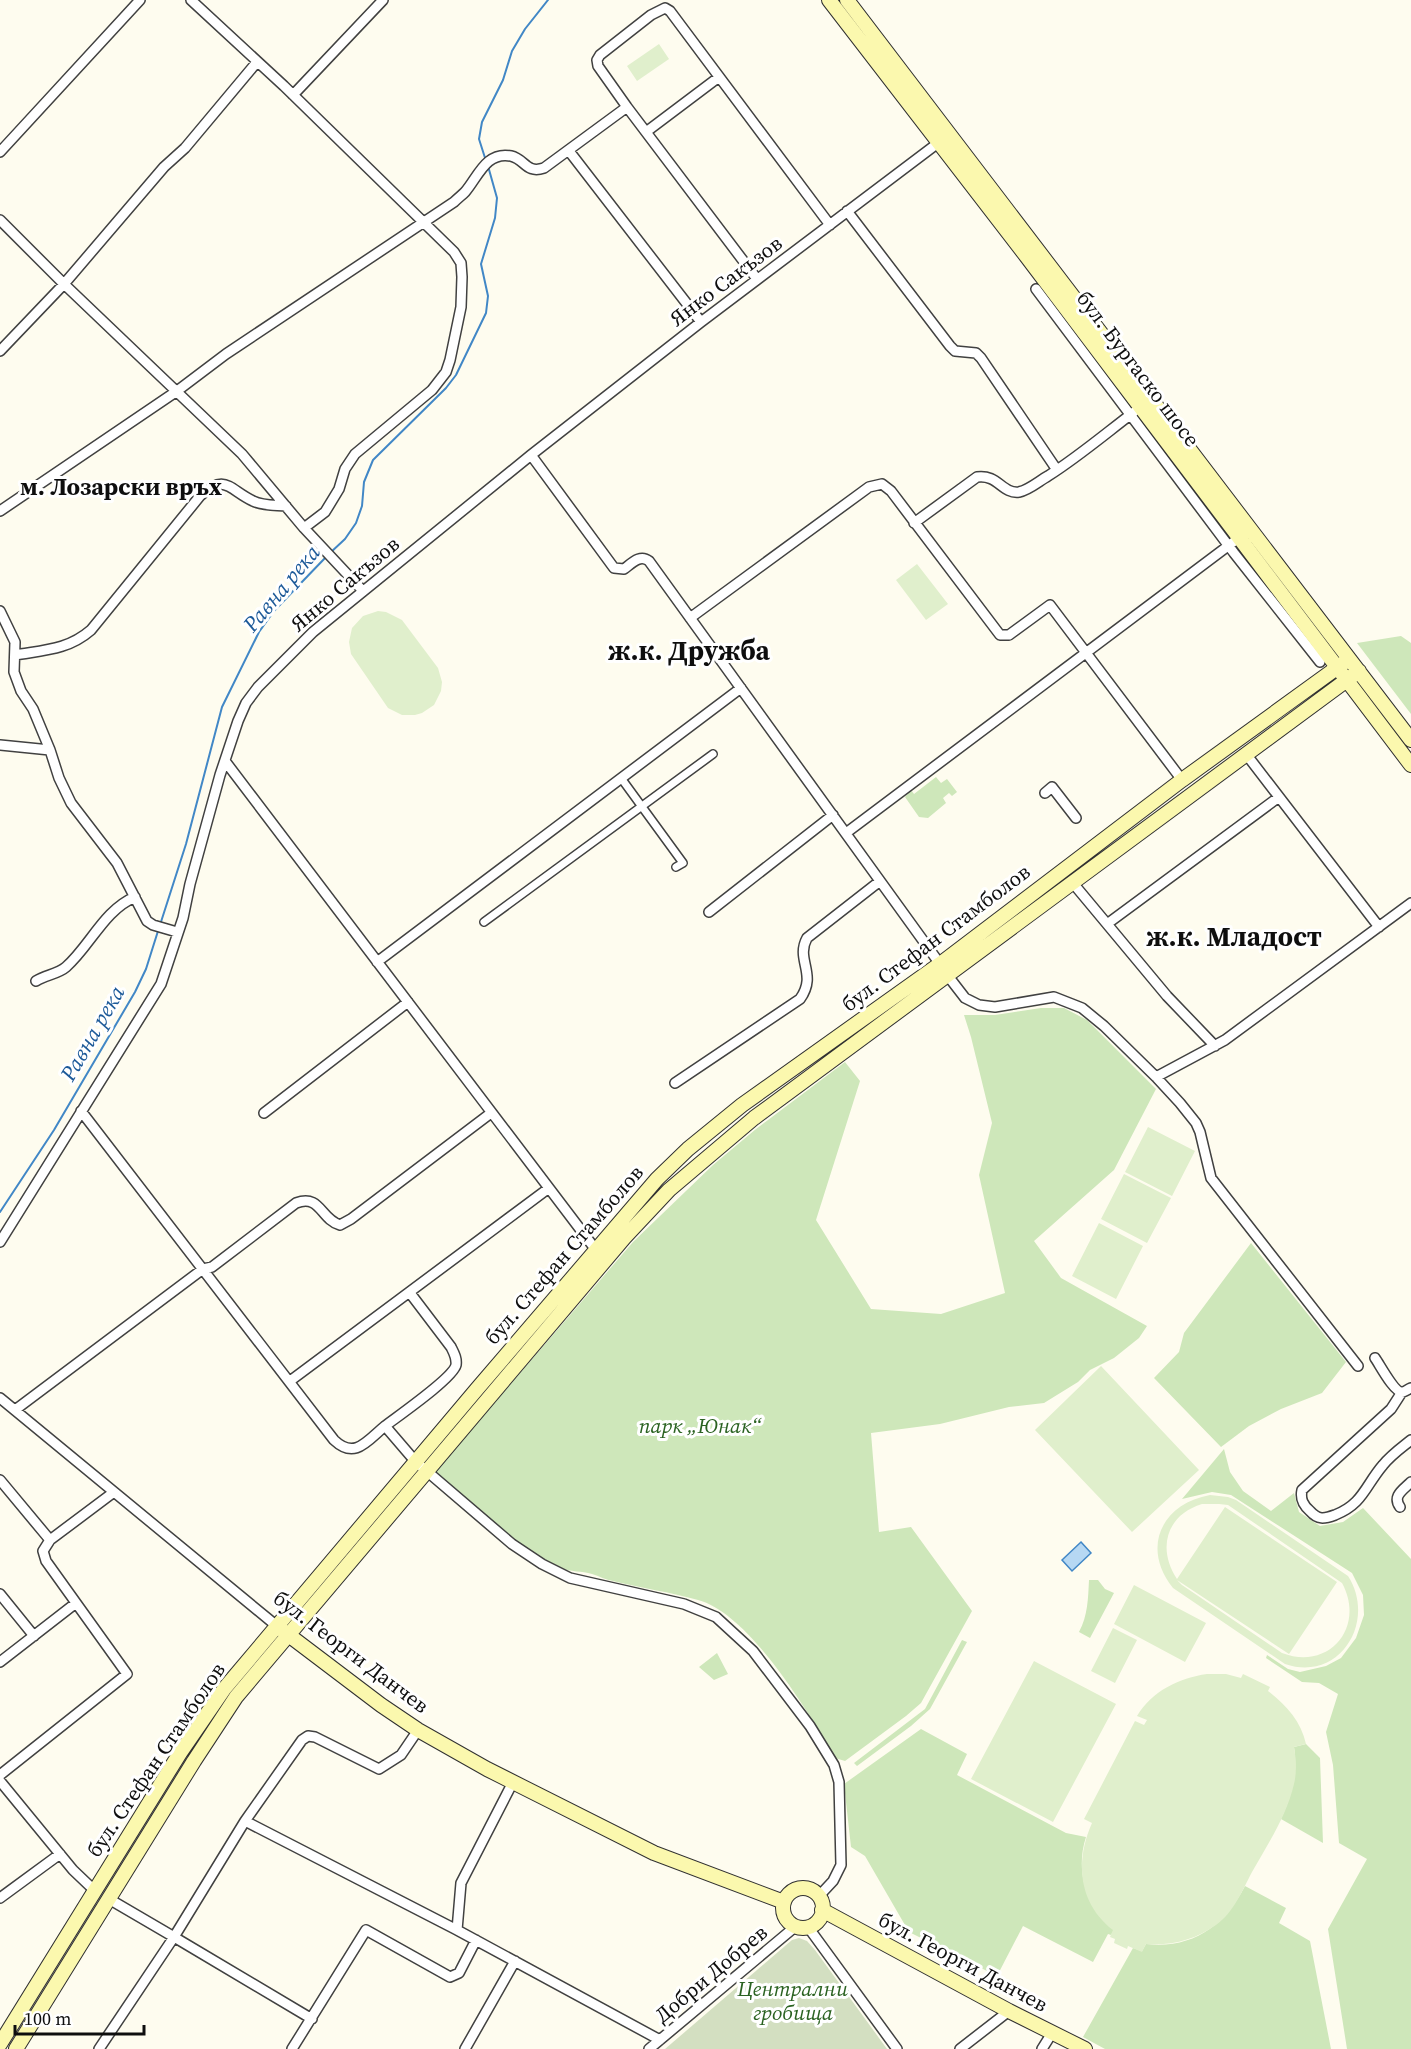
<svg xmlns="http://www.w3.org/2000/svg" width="1411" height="2049" font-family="'Source Serif 4',serif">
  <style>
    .green { fill: #cee7ba }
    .cemetery { fill: #d3dfc1 }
    .pitch { fill: #e0efcc; fill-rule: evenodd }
    .water { fill: #b6d8f3; stroke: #4187c6; stroke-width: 1.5 }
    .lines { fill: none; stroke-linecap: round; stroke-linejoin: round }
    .stream { stroke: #4187c6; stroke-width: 2 }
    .pedestrian-casing { stroke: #414141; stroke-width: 10 }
    .minor-casing { stroke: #414141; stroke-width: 12 }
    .secondary-casing { stroke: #303030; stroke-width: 16 }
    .pedestrian { stroke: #fff; stroke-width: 7 }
    .minor { stroke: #fff; stroke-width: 9 }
    .secondary { stroke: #fbf8ae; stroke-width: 14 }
    .labels { text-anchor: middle; stroke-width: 6; stroke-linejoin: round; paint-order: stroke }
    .street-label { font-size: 21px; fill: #0e0e0e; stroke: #fff }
    .park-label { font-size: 21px; font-style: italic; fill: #2a6221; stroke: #fff }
    .water-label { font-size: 22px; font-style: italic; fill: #1d5a99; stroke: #fff }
    .quarter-label { font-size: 24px; font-weight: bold; fill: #0e0e0e; stroke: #fff }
    .district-label { font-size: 27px; font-weight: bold; fill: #0e0e0e; stroke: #fff }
  </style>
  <rect width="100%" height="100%" fill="#fefcef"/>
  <!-- green -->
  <path class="green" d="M1401,636L1411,643V714L1357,643Z
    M936,777L941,783L947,779L957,792L952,796L949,793L943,798L946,803L928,818L919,817L905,797L911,790L914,794Z
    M1041,1008H1064L1087,1020L1156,1089L1114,1170L1034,1241L1061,1278L1147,1326L1139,1338L1114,1358L1090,1370L1078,1382L1044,1403L1009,1407L940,1424L871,1433L879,1532L911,1527L972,1611L921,1703L906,1716L845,1761L835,1758C809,1713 750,1614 698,1600C670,1592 641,1588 613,1581C606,1580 599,1576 592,1574C582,1571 570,1572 561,1568C516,1548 472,1504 434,1473L633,1242L713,1165L756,1129L845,1062L860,1081L816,1220L871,1309L941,1314L1005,1293L979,1175L992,1123L971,1037L964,1015H995Z
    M1251,1243L1346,1362L1322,1393L1281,1409L1249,1426L1221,1447L1154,1378L1179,1352L1184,1333Z
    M1224,1449L1230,1472L1243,1491L1271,1511L1294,1493L1299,1512L1320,1526L1343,1522L1363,1508L1411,1559V2049H1347L1328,1929L1367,1859L1339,1843L1333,1765L1326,1732L1338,1694L1319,1683L1302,1682L1266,1658L1267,1655L1288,1669L1300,1672L1326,1666L1341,1658L1356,1638L1364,1615L1363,1595L1352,1573L1231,1495L1212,1492L1182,1499Z
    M1089,1580H1098L1105,1589L1114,1593L1090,1638L1079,1632C1088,1615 1088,1599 1089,1580Z
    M962,1640L967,1642L930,1709L911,1726L857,1766L854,1763L925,1709Z
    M717,1653L728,1674L714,1680L699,1667Z
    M921,1729L967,1754L957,1775L1066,1833L1086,1837C1075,1870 1086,1909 1114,1930L1111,1935L1108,1934L1093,1962L1023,1926L997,1976L909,1932L865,1856L851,1847L844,1784Z
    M1306,1744L1320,1758L1323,1843L1281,1819C1292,1794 1298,1774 1294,1747Z
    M1245,1886L1286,1908L1279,1923L1310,1941L1331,2049H1105L1083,2037L1133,1948L1142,1951L1146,1944C1193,1949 1224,1926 1245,1886Z"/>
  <!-- cemetery -->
  <path class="cemetery" d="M799,1938L807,1941L815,1950L887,2049H665L792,1940Z"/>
  <!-- pitch -->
  <path class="pitch" d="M659,44L669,59L637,81L627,66Z
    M917,564L948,604L926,620L896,580Z
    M378,611L386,612L402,620L438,668L442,682L441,691L434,705L422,713L415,715H402L388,708L351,654L349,642L352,628L363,616Z
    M1148,1127L1195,1151L1172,1196L1125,1172Z
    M1124,1174L1171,1198L1147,1243L1101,1219Z
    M1099,1223L1143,1246L1116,1299L1072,1276Z
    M1101,1366L1199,1470L1132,1532L1035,1430Z
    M1210,1495L1228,1497L1236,1500L1348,1576C1377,1621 1340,1683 1285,1664L1173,1588C1141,1548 1161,1504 1210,1495ZM1202,1504H1219L1228,1505L1342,1583C1366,1627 1329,1671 1282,1653L1182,1585L1177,1580L1289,1654L1337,1582L1225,1507L1177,1579C1157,1549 1166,1515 1202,1504Z
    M1134,1585L1206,1623L1185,1662L1114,1624Z
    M1113,1628L1137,1640L1115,1683L1091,1671Z
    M1034,1661L1116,1704L1053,1822L971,1779Z
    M1207,1674H1226L1241,1678L1243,1674L1270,1687L1268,1691C1286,1705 1301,1721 1306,1744L1294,1747C1296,1759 1297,1772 1294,1784C1287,1815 1268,1844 1252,1872C1242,1891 1234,1912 1216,1925C1195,1940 1171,1946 1146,1944L1142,1952L1128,1946L1127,1949L1114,1943L1115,1939L1110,1937L1113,1930C1078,1903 1075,1861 1092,1823L1084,1819L1135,1721L1144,1725L1147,1720L1137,1716C1152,1691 1179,1678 1207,1674Z"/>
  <!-- water -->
  <path class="water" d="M1081,1542L1091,1553L1072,1571L1062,1560Z"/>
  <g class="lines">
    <!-- stream -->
    <path class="stream" d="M486,161L479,139L482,122L503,80L512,51L525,29L548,0
      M330,553L345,539L356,523L362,506L364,482L373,460L446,388L456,375L486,313L488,296L481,264L495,218L497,198L488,166
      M160,925L186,844L222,707L259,632L274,611L326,557
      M0,1212L54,1130L135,992L146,969L158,931"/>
    <!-- pedestrian casing -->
    <g class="pedestrian-casing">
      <path id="pedestrian" d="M621,778L683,863L676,867
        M484,922L713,754"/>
    </g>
    <!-- minor casing -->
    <g class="minor-casing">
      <path id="minor" d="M191,0L284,86L454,252L461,263L462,277L461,307L450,360L446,372L432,390L355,454L345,469L339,489L325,512L304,528
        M293,95L383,0
        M646,132L719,77
        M569,151L701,322
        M0,152L140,0
        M847,211L950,346L955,351L976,353L981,358L1057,470
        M0,220L64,284L242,454L304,528L363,591
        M757,279L627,107L598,66L597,60L600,55L651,15L665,8L670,11L830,225
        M1036,289L1234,553L1320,662
        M0,351L64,284L164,167L185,148L257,62
        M531,455L614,568L624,569C632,563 640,554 649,561L940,964
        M0,511L177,391L226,354L454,202C458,198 462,195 465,192C478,177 486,151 511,156C525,159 526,174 544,168L627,107
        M914,523L977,477C998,474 1002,494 1019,492C1029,490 1039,481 1048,476C1078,457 1105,434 1134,412
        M0,611L15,642L14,672L21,691L33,709L50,750
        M690,618L869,487L882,484L891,491L1000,635H1009L1050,605L1182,780
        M15,655C44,650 68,650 91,630L200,496C226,473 228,489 253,501C262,506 276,505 286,506
        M0,745L50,750L59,778L71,803L117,863L147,921L153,925L177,932
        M1246,754L1379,927
        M225,761L599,1254
        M1045,793L1052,787L1076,818
        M846,833L1240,537
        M1072,882L1167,996L1215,1046
        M709,912L833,815
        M1107,924L1279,797
        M377,962L741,688
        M948,976L965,998L979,1005L995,1007L1054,997L1082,1008L1104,1026L1156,1077L1180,1103L1196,1123L1200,1132L1211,1178L1358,1366
        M36,981C45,975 58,974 66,967C90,946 104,910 135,897
        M1156,1077L1225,1040L1411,903
        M675,1083L800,999C818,974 795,960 807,938L880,881
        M81,1111L334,1440C355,1460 367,1441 385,1426L415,1461L512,1544L542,1564L570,1578L684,1604L716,1617L753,1651L810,1726L834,1765L839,1782L841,1865L833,1881L819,1896
        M264,1113L408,1002
        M0,1242L161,984L183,918L190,884L220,775L238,721L246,703L258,687L313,632L531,455L701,322L942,140
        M1375,1358C1380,1365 1394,1392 1402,1392C1405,1392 1408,1389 1411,1388
        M290,1381L549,1188
        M1402,1392L1391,1409L1302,1490C1300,1499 1303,1505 1310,1511C1318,1520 1324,1519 1335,1515C1363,1504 1365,1486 1383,1465C1391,1455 1401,1448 1411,1440
        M0,1398L278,1627
        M15,1410L203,1269L212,1267L296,1203C321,1194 320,1219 340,1225L351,1219L491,1113
        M385,1426C398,1416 453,1378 456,1365C457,1358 454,1353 451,1347L410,1293
        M0,1480L50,1540
        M1400,1507C1392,1496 1403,1490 1411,1482
        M0,1594L34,1636
        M0,1662L76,1603
        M0,1775L127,1674L46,1561L43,1551L50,1540L114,1492
        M0,1781L73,1870L95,1891
        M513,1782L461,1883L457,1930L660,2040
        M245,1821L302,1740L308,1736L315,1737L379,1769L401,1755L418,1730
        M0,1898L60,1854
        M808,1927L897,2049
        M312,2019L174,1937L245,1821L457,1930
        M99,2049L174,1937L109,1899
        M292,2049L366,1930L450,1977L459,1973L476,1940
        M465,2049L515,1961
        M649,2049L796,1926
        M960,2049L1009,2011
        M1042,2049L1052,2033"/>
    </g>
    <!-- secondary casing -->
    <g class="secondary-casing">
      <path id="secondary" d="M829,0L1027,257L1411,765
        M847,0L1411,740
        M282,1630L381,1705L418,1730L487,1769L654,1853L784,1902
        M783 1908a20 20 0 1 1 40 0a20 20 0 1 1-40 0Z
        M822,1910L1009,2011L1085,2049
        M0,2044L180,1753L224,1689L477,1389L657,1179L688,1149L742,1105L940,964L1182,780L1349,659
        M16,2049L194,1761L236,1697L624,1238L669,1190L754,1118L1359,671"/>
    </g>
    <!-- pedestrian -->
    <use href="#pedestrian" class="pedestrian"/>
    <!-- minor -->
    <use href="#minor" class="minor"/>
    <!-- secondary -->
    <use href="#secondary" class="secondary"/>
  </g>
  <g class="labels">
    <!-- street labels -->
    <g class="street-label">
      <text transform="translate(726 281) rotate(-37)" y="7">Янко Сакъзов</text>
      <text transform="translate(1138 369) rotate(53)" y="7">бул. Бургаско шосе</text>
      <text transform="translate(345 584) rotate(-40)" y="7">Янко Сакъзов</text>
      <text transform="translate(936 938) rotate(-37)" y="7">бул. Стефан Стамболов</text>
      <text transform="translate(564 1255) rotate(-49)" y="7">бул. Стефан Стамболов</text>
      <text transform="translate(351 1652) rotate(37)" y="7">бул. Георги Данчев</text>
      <text transform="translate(156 1760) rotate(-56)" y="7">бул. Стефан Стамболов</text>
      <text transform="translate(963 1962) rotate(28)" y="7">бул. Георги Данчев</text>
      <text transform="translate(711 1974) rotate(-40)" y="7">Добри Добрев</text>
    </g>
    <!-- park labels -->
    <g class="park-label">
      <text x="700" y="1433">парк „Юнак“</text>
      <text x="793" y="1996">Централни<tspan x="793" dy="24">гробища</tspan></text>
    </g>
    <!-- water labels -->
    <g class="water-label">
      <text transform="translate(281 588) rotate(-50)" y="8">Равна река</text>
      <text transform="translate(92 1033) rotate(-60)" y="8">Равна река</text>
    </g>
    <!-- quarter labels -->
    <g class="quarter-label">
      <text x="121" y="495">м. Лозарски връх</text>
    </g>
    <!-- district labels -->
    <g class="district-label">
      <text x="689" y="660">ж.к. Дружба</text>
      <text x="1234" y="946">ж.к. Младост</text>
    </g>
  </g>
  <!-- scale -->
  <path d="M15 2025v9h129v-9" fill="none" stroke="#0e0e0e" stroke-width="3"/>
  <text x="24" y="2025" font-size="18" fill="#0e0e0e" stroke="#ffffff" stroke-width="4.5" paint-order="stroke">100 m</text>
</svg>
